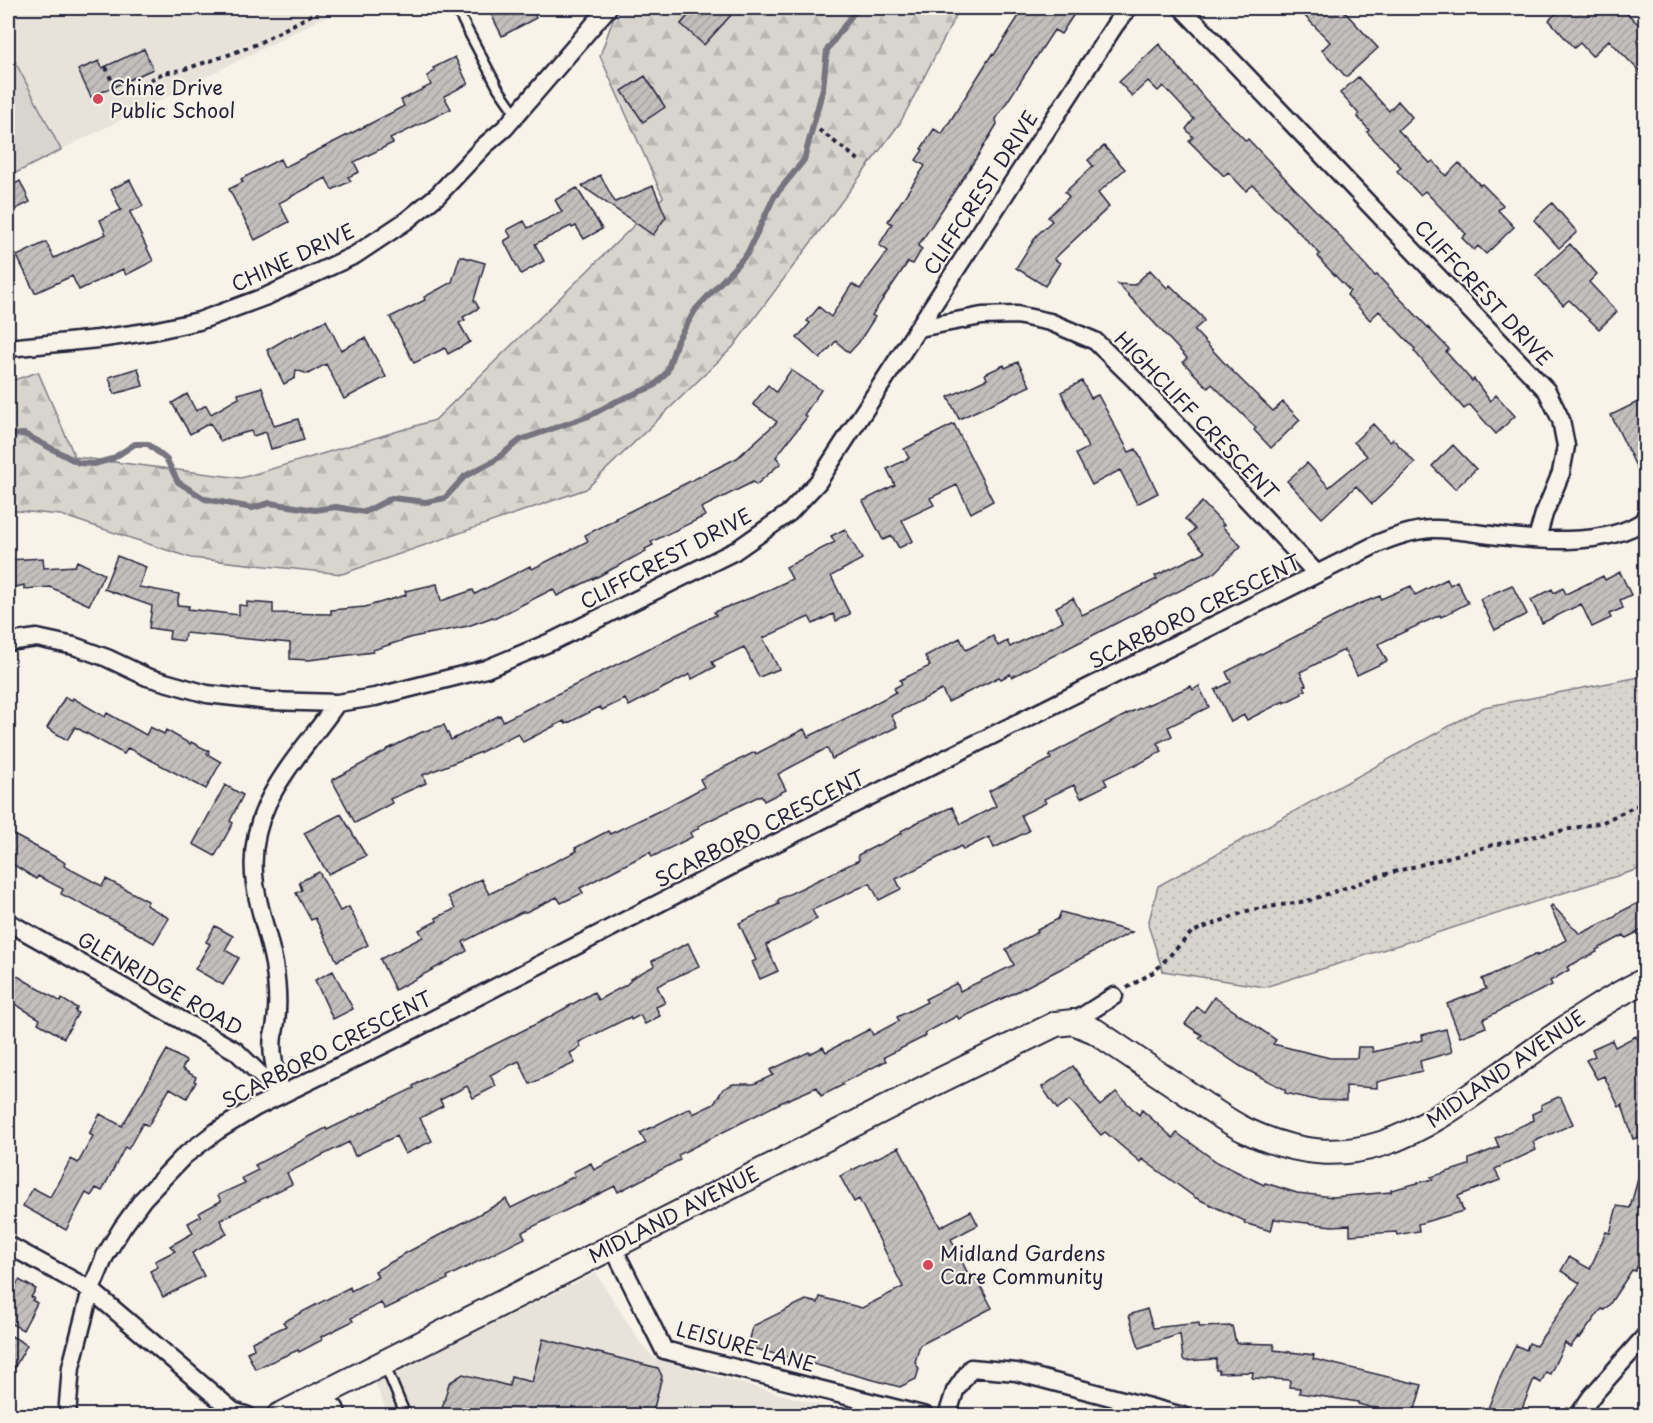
<svg xmlns="http://www.w3.org/2000/svg" width="1653" height="1423" font-family="'Playpen Sans',sans-serif">
  <style>
    .built { fill: #e7e3db }
    .green { fill: #d8d5cf; stroke: #7d7c85; stroke-width: 1.5 }
    .forest { fill: url(#forest-firs); stroke: #7d7c85; stroke-width: 1.5 }
    .park { fill: url(#park-dots); stroke: #7d7c85; stroke-width: 1.5 }
    .lines { fill: none; stroke-linecap: round; stroke-linejoin: round }
    .stream { stroke: #76747f; stroke-width: 6 }
    .building { fill: url(#building-hatch); stroke: #22223b; stroke-width: 1.5 }
    .lane-casing { stroke: #22223b; stroke-width: 13 }
    .street-casing { stroke: #22223b; stroke-width: 21 }
    .secondary-casing { stroke: #22223b; stroke-width: 28 }
    .path { stroke: #22223b; stroke-width: 4; stroke-dasharray: 4.5 4.5; stroke-linecap: butt }
    .lane { stroke: #f7f3e8; stroke-width: 8 }
    .street { stroke: #f7f3e8; stroke-width: 16 }
    .secondary { stroke: #f7f3e8; stroke-width: 24 }
    .poi-dot { fill: #d1495b; stroke: #f7f3e8; stroke-width: 2 }
    .labels { text-anchor: middle; stroke-width: 4.5; stroke-linejoin: round; paint-order: stroke }
    .poi-label { font-size: 20px; fill: #22223b; stroke: #f7f3e8; text-anchor: start }
    .street-label { font-size: 20px; fill: #22223b; stroke: #f7f3e8 }
  </style>
  <defs>
    <pattern id="forest-firs" width="22" height="20" patternUnits="userSpaceOnUse" patternTransform="scale(1.5)"><rect width="22" height="20" fill="#d8d5cf"/><path d="M5 1l3.5 6h-7zM16 11l3.5 6h-7z" fill="#b9b7b3"/></pattern>
    <pattern id="park-dots" width="8" height="8" patternUnits="userSpaceOnUse" patternTransform="scale(1.5)"><rect width="8" height="8" fill="#d8d5cf"/><path d="M2 2h.1M6 6h.1" fill="none" stroke="#b9b7b3" stroke-width="1.8" stroke-linecap="round"/></pattern>
    <pattern id="building-hatch" width="6" height="6" patternUnits="userSpaceOnUse" patternTransform="scale(1.5)"><rect width="6" height="6" fill="#c2bfbd"/><path d="M-1 1l2-2M0 6l6-6M5 7l2-2" fill="none" stroke="#a6a4a3"/></pattern>
  </defs>
  <rect width="100%" height="100%" fill="#f7f3e8"/>
  <filter id="ink" filterUnits="userSpaceOnUse"><feTurbulence type="fractalNoise" baseFrequency=".0167" numOctaves="2"/><feDisplacementMap in="SourceGraphic" scale="12" xChannelSelector="R" yChannelSelector="G"/><feConvolveMatrix kernelMatrix="1 2 1 2 8 2 1 2 1" color-interpolation-filters="sRGB"/></filter>
  <g filter="url(#ink)">
    <!-- built -->
    <path class="built" d="M8,8H343L61,150L8,48Z
      M596,1273L641,1344L655,1359L855,1415H388L375,1382Z"/>
    <!-- green -->
    <path class="green" d="M8,48L61,150L8,177Z"/>
    <!-- forest -->
    <path class="forest" d="M617,8H960L900,123L733,347L586,489L342,574L191,558L61,515L8,510V382L38,372L75,457L241,478L435,420L663,197L600,56Z"/>
    <!-- park -->
    <path class="park" d="M1645,676V863L1636,870L1265,987L1163,971L1148,925L1158,886L1484,707Z"/>
    <g class="lines">
      <!-- stream -->
      <path class="stream" d="M8,435L24,434L79,463L94,464L112,459L135,444H148L167,460L178,482L205,499L252,508L270,503L315,510L336,507L365,512L392,498L426,502L445,498L465,476L494,461L520,440L589,416L617,401L654,386L667,372L677,341L696,309L747,254L774,197L804,160L823,88L827,50L857,8"/>
    </g>
    <!-- building -->
    <path class="building" d="M488,8H531L536,18L502,36Z
      M695,8H722L731,15L704,45L681,24Z
      M1024,8H1078L1061,34L1054,30L996,119L997,124L979,154L918,246L922,249L913,264L908,262L872,315L875,317L859,342L849,353L836,341L820,359L797,338L810,323L807,321L819,307L831,317L852,284L860,289L888,251L879,245L892,224L888,221L925,166L916,160L923,150L921,149L934,129L942,134L992,54L994,55Z
      M1297,8H1341L1378,48L1346,77L1322,50L1330,42Z
      M1562,8H1622L1646,32V78L1609,40L1592,56L1580,43L1574,48L1549,20Z
      M1159,44L1205,99L1246,141L1248,139L1336,232L1375,276L1377,275L1449,349L1446,352L1472,381L1474,379L1490,401L1496,395L1515,416L1496,434L1470,405L1464,409L1414,351L1415,349L1379,311L1370,320L1347,295L1350,291L1323,263L1318,256L1320,254L1253,185L1246,191L1228,172L1224,176L1189,141L1193,137L1186,129L1194,119L1163,86L1158,91L1148,81L1132,96L1119,82Z
      M144,49L153,69L91,97L78,70L99,61L102,68Z
      M455,57L468,84L444,96L451,109L390,139L393,143L354,162L359,172L348,177L351,181L332,190L326,178L279,203L289,222L255,240L229,189L243,182L241,179L280,159L284,167L287,166L393,112L404,106L401,100L431,85L427,76L435,71L433,68Z
      M645,76L665,107L643,122L622,91Z
      M1358,77L1389,111L1398,101L1412,117L1398,130L1430,163L1433,161L1446,176L1459,163L1480,185L1482,184L1503,205L1498,210L1514,227L1486,254L1478,246L1474,250L1462,238L1466,234L1425,191L1420,195L1397,171L1401,167L1367,132L1369,130L1357,116L1359,114L1340,93Z
      M1104,146L1125,169L1098,193L1109,207L1054,259L1060,263L1045,286L1016,268L1037,235L1052,221L1048,217L1069,197L1065,192L1093,166L1088,160Z
      M600,175L615,202L653,186L666,217L653,235L582,186Z
      M130,180L143,206L130,212L153,261L126,275L123,269L79,290L72,276L35,293L17,256L46,242L54,258L106,234L100,220L121,210L111,189Z
      M20,181L30,202L8,213V188Z
      M577,188L602,229L584,239L576,226L572,228L571,226L535,244L544,261L521,274L504,241L511,237L507,230L524,221L528,228L562,212L555,200Z
      M1552,203L1577,232L1559,248L1534,220Z
      M1570,244L1597,274L1589,282L1617,312L1599,329L1569,300L1563,305L1536,275Z
      M460,256L485,263L474,300L479,308L463,317L465,320L459,323L470,342L448,354L445,348L414,363L390,317L425,300L424,297L452,282Z
      M1150,270L1167,288L1170,285L1202,317L1204,321L1194,330L1229,368L1273,411L1283,402L1300,420L1271,448L1254,430L1256,428L1212,384L1208,388L1183,362L1187,358L1118,284L1134,285Z
      M326,320L341,350L365,338L386,377L344,399L326,364L308,374L296,370L295,378L284,384L267,350L291,336L292,337Z
      M1018,362L1030,386L959,419L948,397L987,379L985,374L1004,365L1005,368Z
      M138,368L143,386L114,394L109,377Z
      M791,370L821,390L804,415L807,417L776,457L781,463L756,485L753,482L701,508L705,516L651,542L653,545L645,549L646,551L599,576L557,596L553,589L494,619L493,617L468,626L413,637L373,650V652L309,660L290,659V643L185,633L184,641L169,639L170,631L149,628L152,606L104,589L117,556L146,567L139,587L179,594L177,605L189,606L188,609L239,615V605L247,606V602L273,604V613L331,614V610L365,607L406,595L405,591L437,584L441,601L473,590L475,594L530,566L532,569L588,541L585,535L617,519L616,518L737,458L777,422L753,404L768,385L776,392Z
      M1082,381L1091,398L1098,395L1129,452L1136,449L1158,493L1137,504L1120,470L1092,485L1076,454L1088,448L1061,392Z
      M262,387L274,426L298,419L304,440L271,449L266,432L253,436L251,431L230,437L221,442L210,423L190,434L172,403L187,394L196,411L206,405L211,414L239,398L238,394Z
      M1646,398V487L1611,415Z
      M954,424L993,501L971,513L957,485L930,498L934,505L902,520L913,541L899,548L892,536L883,540L863,501L895,485L887,469L909,458L904,449Z
      M1373,424L1390,442L1393,439L1415,463L1372,504L1356,486L1322,518L1287,481L1307,463L1329,487L1367,456L1354,442Z
      M1453,445L1476,469L1455,489L1432,466Z
      M1202,502L1224,525L1222,526L1241,546L1214,573L1012,677L1010,674L1001,679L999,677L948,702L942,690L891,715L897,727L832,759L827,748L778,774L786,790L764,801L761,795L698,826L699,828L690,833L692,837L652,857L650,852L611,872L580,888L583,893L561,903L557,897L526,912H522L463,942L467,951L395,990L380,959L423,937L419,930L437,921L436,918L455,909L448,896L481,879L489,894L577,851L575,848L608,831L610,834L665,808L704,787L700,779L755,752L756,754L804,729L808,737L863,710L896,692L894,688L902,684L900,680L930,666L925,656L960,638L966,650L993,636L998,646L1007,641L1010,647L1063,621L1056,607L1073,598L1082,615L1157,579L1155,576L1205,552L1189,535L1195,529L1185,519Z
      M845,529L862,559L831,576L850,614L836,621L833,614L813,624L809,617L763,638L779,669L759,677L744,647L712,662L715,667L692,679L690,674L629,706L625,699L602,710L600,707L566,724L564,721L523,742L518,733L481,752L423,775L426,783L390,799L392,803L355,823L332,780L386,751V750L422,732L444,725L451,740L500,715L503,721L716,615L714,612L758,595L792,579L786,567L835,542L831,536Z
      M43,558L44,568L75,566L77,561L104,574L89,605L50,587L24,589V585L8,589V560Z
      M1620,572L1631,595L1620,600L1623,608L1609,614L1611,618L1592,627L1581,604L1542,623L1531,600L1552,589L1554,593L1563,588L1566,594L1603,576L1605,580Z
      M1447,579L1450,585L1457,581L1468,603L1441,617L1440,615L1378,644L1387,661L1357,675L1344,650L1300,672L1306,685L1304,686L1306,690L1301,692L1302,694L1284,703V701L1247,720L1244,715L1231,722L1215,690L1231,682L1226,672L1359,604L1380,596L1381,599L1411,586L1415,595Z
      M1512,585L1527,614L1495,630L1480,599Z
      M1191,686L1193,690L1199,686L1209,707L1168,727L1172,736L1157,743L1162,751L1135,766H1132L1104,779L1107,785L1081,798L1074,785L1044,799L1046,803L1021,815L1029,831L994,848L989,837L963,850L961,846L896,879L901,889L879,900L870,883L812,910L817,919L766,945L778,971L760,979L752,962L756,960L739,923L779,904L777,902L779,899L859,860L858,855L902,833L901,831L918,822L952,807L961,824L996,806L989,791L1051,759L1049,755L1131,712Z
      M65,697L72,700L73,698L105,717L107,713L146,735L150,727L164,734L166,730L190,744L191,742L209,751L207,754L221,762L206,789L128,748L124,754L75,727L67,740L47,728Z
      M225,785L243,795L230,821L233,823L215,856L193,844Z
      M341,814L366,856L328,874L304,833Z
      M8,832L59,859L65,863L64,866L102,886L106,879L148,901L146,905L169,918L154,943L119,923L61,894L63,889L38,876L36,879L8,861Z
      M319,872L340,911L349,907L368,945L337,961L315,918L311,920L296,893L302,890L299,882Z
      M1646,899V928L1626,938L1624,935L1596,950L1597,952L1567,967L1569,970L1550,981L1552,985L1483,1019L1486,1027L1460,1037L1447,1004L1486,989L1482,979L1537,954V956L1566,940L1550,907L1552,905L1580,934L1615,917L1620,912Z
      M1061,912L1132,932L1016,992L959,1019L957,1016L925,1033L926,1036L884,1057L886,1061L842,1083L843,1085L821,1096L817,1087L780,1103L678,1155L680,1160L618,1192L615,1186L522,1232L525,1238L447,1277L448,1279L385,1309L381,1303L351,1318L353,1321L321,1337L322,1340L299,1352L298,1350L255,1369L247,1352L254,1349L252,1342L286,1326L283,1322L350,1287L351,1291L378,1277L375,1271L402,1256V1255L500,1203L506,1199L511,1208L575,1176L573,1172L591,1163L594,1170L646,1143L640,1133L690,1108L693,1114L714,1104L723,1089L733,1084H754L773,1075L770,1070L809,1052L810,1054L823,1047L826,1052L870,1029L873,1035L899,1021L897,1017L927,1002L925,999L957,983L960,991L1014,965L1006,949L1038,932L1037,930L1058,919Z
      M215,926L233,936L225,950L239,958L223,985L195,969L210,944L206,942Z
      M688,943L699,966L657,986L665,1003L656,1007L660,1016L645,1024L640,1015L631,1020L630,1017L579,1042L581,1047L570,1053L575,1063L530,1084L519,1061L490,1075L496,1086L473,1098L467,1086L440,1100L443,1106L420,1118L432,1141L405,1154L396,1136L355,1156L349,1142L287,1173L292,1184L220,1220L227,1234L192,1253L204,1276L163,1297L150,1271L158,1267L155,1261L175,1251L170,1246L193,1233L188,1223L201,1216L199,1213L221,1201L218,1195L245,1183L242,1178L258,1170L255,1165L326,1128L327,1130L414,1088L413,1086L423,1080L544,1020L594,992L598,1000L626,985L631,980L630,979L654,966L652,961Z
      M333,971L353,1009L333,1019L315,980Z
      M14,974L61,1002L62,999L77,1008L75,1011L78,1013L64,1038L38,1023L40,1019L8,1000V986Z
      M1214,997L1276,1040L1273,1044L1330,1058H1357L1358,1047H1372L1373,1052L1423,1040L1422,1035L1446,1029L1452,1052L1420,1061L1422,1071L1377,1082V1088L1346,1086V1101L1316,1100L1285,1093V1090L1240,1066L1199,1038L1202,1035L1185,1024L1197,1007L1204,1012Z
      M1636,1036L1646,1056V1135L1633,1139L1622,1105L1619,1107L1604,1076L1597,1079L1586,1060L1595,1056L1592,1049L1612,1040L1615,1047Z
      M167,1050L186,1061L182,1069L196,1077L194,1081L196,1082L187,1098L170,1088L148,1126L143,1123L128,1149L125,1147L102,1191L96,1188L91,1196L86,1193L66,1230L23,1206L33,1188L50,1197L71,1159L78,1163L93,1136L89,1134L100,1114L122,1126Z
      M1073,1066L1100,1106L1116,1092L1139,1115L1142,1110L1173,1138L1177,1133L1217,1162L1264,1185L1265,1183L1297,1193L1333,1197L1391,1192V1190L1433,1179L1431,1177L1469,1165V1159L1499,1147L1495,1138L1534,1120L1532,1114L1541,1110V1105L1558,1097L1561,1098L1573,1124L1533,1142L1536,1150L1495,1169L1500,1180L1458,1196L1463,1211L1418,1224L1419,1231L1397,1235L1396,1232L1350,1235V1225L1332,1226L1274,1219L1271,1231L1244,1223L1245,1221L1196,1198L1142,1159L1140,1162L1105,1132L1101,1135L1070,1100L1057,1109L1042,1087Z
      M899,1147L940,1227L971,1211L978,1225L951,1239L971,1280L976,1277L992,1308L920,1345L915,1362L919,1369L916,1379L900,1387L748,1347L753,1326L806,1300L818,1303L820,1297L862,1308L903,1287L859,1199L854,1202L840,1176Z
      M1641,1168H1646V1248L1635,1271L1632,1270L1609,1305L1604,1310L1602,1309L1599,1312L1580,1338L1578,1337L1570,1347L1565,1343L1550,1374L1546,1372L1541,1383L1534,1379L1521,1411L1518,1409L1516,1416H1500L1487,1411L1499,1380L1516,1345L1526,1350L1529,1343L1536,1346L1580,1283L1561,1271L1569,1257L1590,1269L1606,1232L1610,1233L1617,1206L1630,1208Z
      M19,1280L36,1289L31,1297L34,1298L32,1300L37,1303L23,1330L8,1322V1283L15,1287Z
      M1147,1309L1153,1328L1199,1323V1327L1232,1326L1236,1343L1274,1344V1350L1314,1355L1313,1359L1422,1385L1413,1416H1403L1358,1404V1402L1299,1393L1300,1388L1289,1387L1290,1380L1252,1378L1253,1372L1219,1373V1370H1216V1359L1185,1361L1183,1359L1180,1334L1139,1348L1129,1315Z
      M8,1334L27,1345L8,1379Z
      M543,1339L658,1368L662,1376L652,1416H440L449,1383L463,1374L509,1386L511,1377L532,1382Z"/>
    <g class="lines">
      <!-- lane casing -->
      <g class="lane-casing">
        <path id="lane" d="M456,8L498,88L516,114
          M384,1363L406,1416"/>
      </g>
      <!-- street casing -->
      <g class="street-casing">
        <path id="street" d="M1182,8L1547,391L1561,420L1566,446L1561,473L1544,514L1537,538
          M919,328L982,316L1017,315L1050,322L1095,341L1135,380L1317,574
          M8,348L98,339L153,331L199,321L267,296L355,255L406,221L438,195L484,146L505,128L608,8
          M8,642L37,638L74,646L107,658L147,677L207,694L269,701L337,703L375,697L486,669L553,641L735,551L789,513L818,482L1115,25L1128,8
          M8,922L236,1051L280,1094
          M1073,1022L1114,996
          M281,1095C277,1076 270,1055 273,1036C273,1033 275,1031 275,1028C279,1008 277,983 274,964C269,937 259,911 255,884C244,805 297,761 337,703
          M8,1245L91,1290L233,1411L248,1416
          M612,1245L664,1350L926,1416
          M318,1395L335,1408L338,1416
          M67,1416L71,1367L91,1290L105,1256L122,1228L143,1199L184,1156L217,1131L256,1107L393,1040L776,843L1379,543C1396,536 1413,530 1432,529C1449,528 1466,532 1483,534C1530,540 1607,549 1646,519
          M947,1416L955,1391L971,1368L1016,1372L1183,1416
          M1578,1416L1591,1397L1646,1335"/>
      </g>
      <!-- secondary casing -->
      <g class="secondary-casing">
        <path id="secondary" d="M279,1416L941,1080L1056,1024L1073,1022L1095,1031C1127,1053 1160,1075 1193,1097C1210,1109 1228,1122 1247,1131C1352,1180 1417,1135 1501,1074C1548,1041 1594,1005 1646,980"/>
      </g>
      <!-- path -->
      <path class="path" d="M106,67L114,87L118,92H127L163,73L182,70L225,56L257,44L324,8
        M819,130L860,161
        M1127,988L1155,971L1192,932L1250,910L1307,901L1383,875L1493,845L1603,822L1646,801"/>
      <!-- lane -->
      <use href="#lane" class="lane"/>
      <!-- street -->
      <use href="#street" class="street"/>
      <!-- secondary -->
      <use href="#secondary" class="secondary"/>
    </g>
  </g>
  <!-- markers -->
  <g class="poi-dot">
    <circle cx="98" cy="99" r="6"/>
    <circle cx="928" cy="1265" r="6"/>
  </g>
  <g class="labels">
    <!-- poi labels -->
    <g class="poi-label">
      <text x="110" y="95">Chine Drive<tspan x="110" dy="23">Public School</tspan></text>
      <text x="940" y="1261">Midland Gardens<tspan x="940" dy="23">Care Community</tspan></text>
    </g>
    <!-- street labels -->
    <g class="street-label">
      <text transform="translate(981 193) rotate(-57)" y="7">CLIFFCREST DRIVE</text>
      <text transform="translate(293 258) rotate(-25)" y="7">CHINE DRIVE</text>
      <text transform="translate(1483 293) rotate(47)" y="7">CLIFFCREST DRIVE</text>
      <text transform="translate(1196 416) rotate(46)" y="7">HIGHCLIFF CRESCENT</text>
      <text transform="translate(666 559) rotate(-28)" y="7">CLIFFCREST DRIVE</text>
      <text transform="translate(1195 612) rotate(-26)" y="7">SCARBORO CRESCENT</text>
      <text transform="translate(760 829) rotate(-27)" y="7">SCARBORO CRESCENT</text>
      <text transform="translate(160 984) rotate(30)" y="7">GLENRIDGE ROAD</text>
      <text transform="translate(327 1050) rotate(-27)" y="7">SCARBORO CRESCENT</text>
      <text transform="translate(1506 1069) rotate(-35)" y="7">MIDLAND AVENUE</text>
      <text transform="translate(674 1215) rotate(-27)" y="7">MIDLAND AVENUE</text>
      <text transform="translate(746 1347) rotate(15)" y="7">LEISURE LANE</text>
    </g>
  </g>
  <!-- margin -->
  <rect width="1653" height="1423" fill="none" stroke="#f7f3e8" stroke-width="30"/>
  <rect x="15" y="15" width="1623" height="1393" fill="none" stroke="#22223b" stroke-width="2" filter="url(#ink)"/>
</svg>
